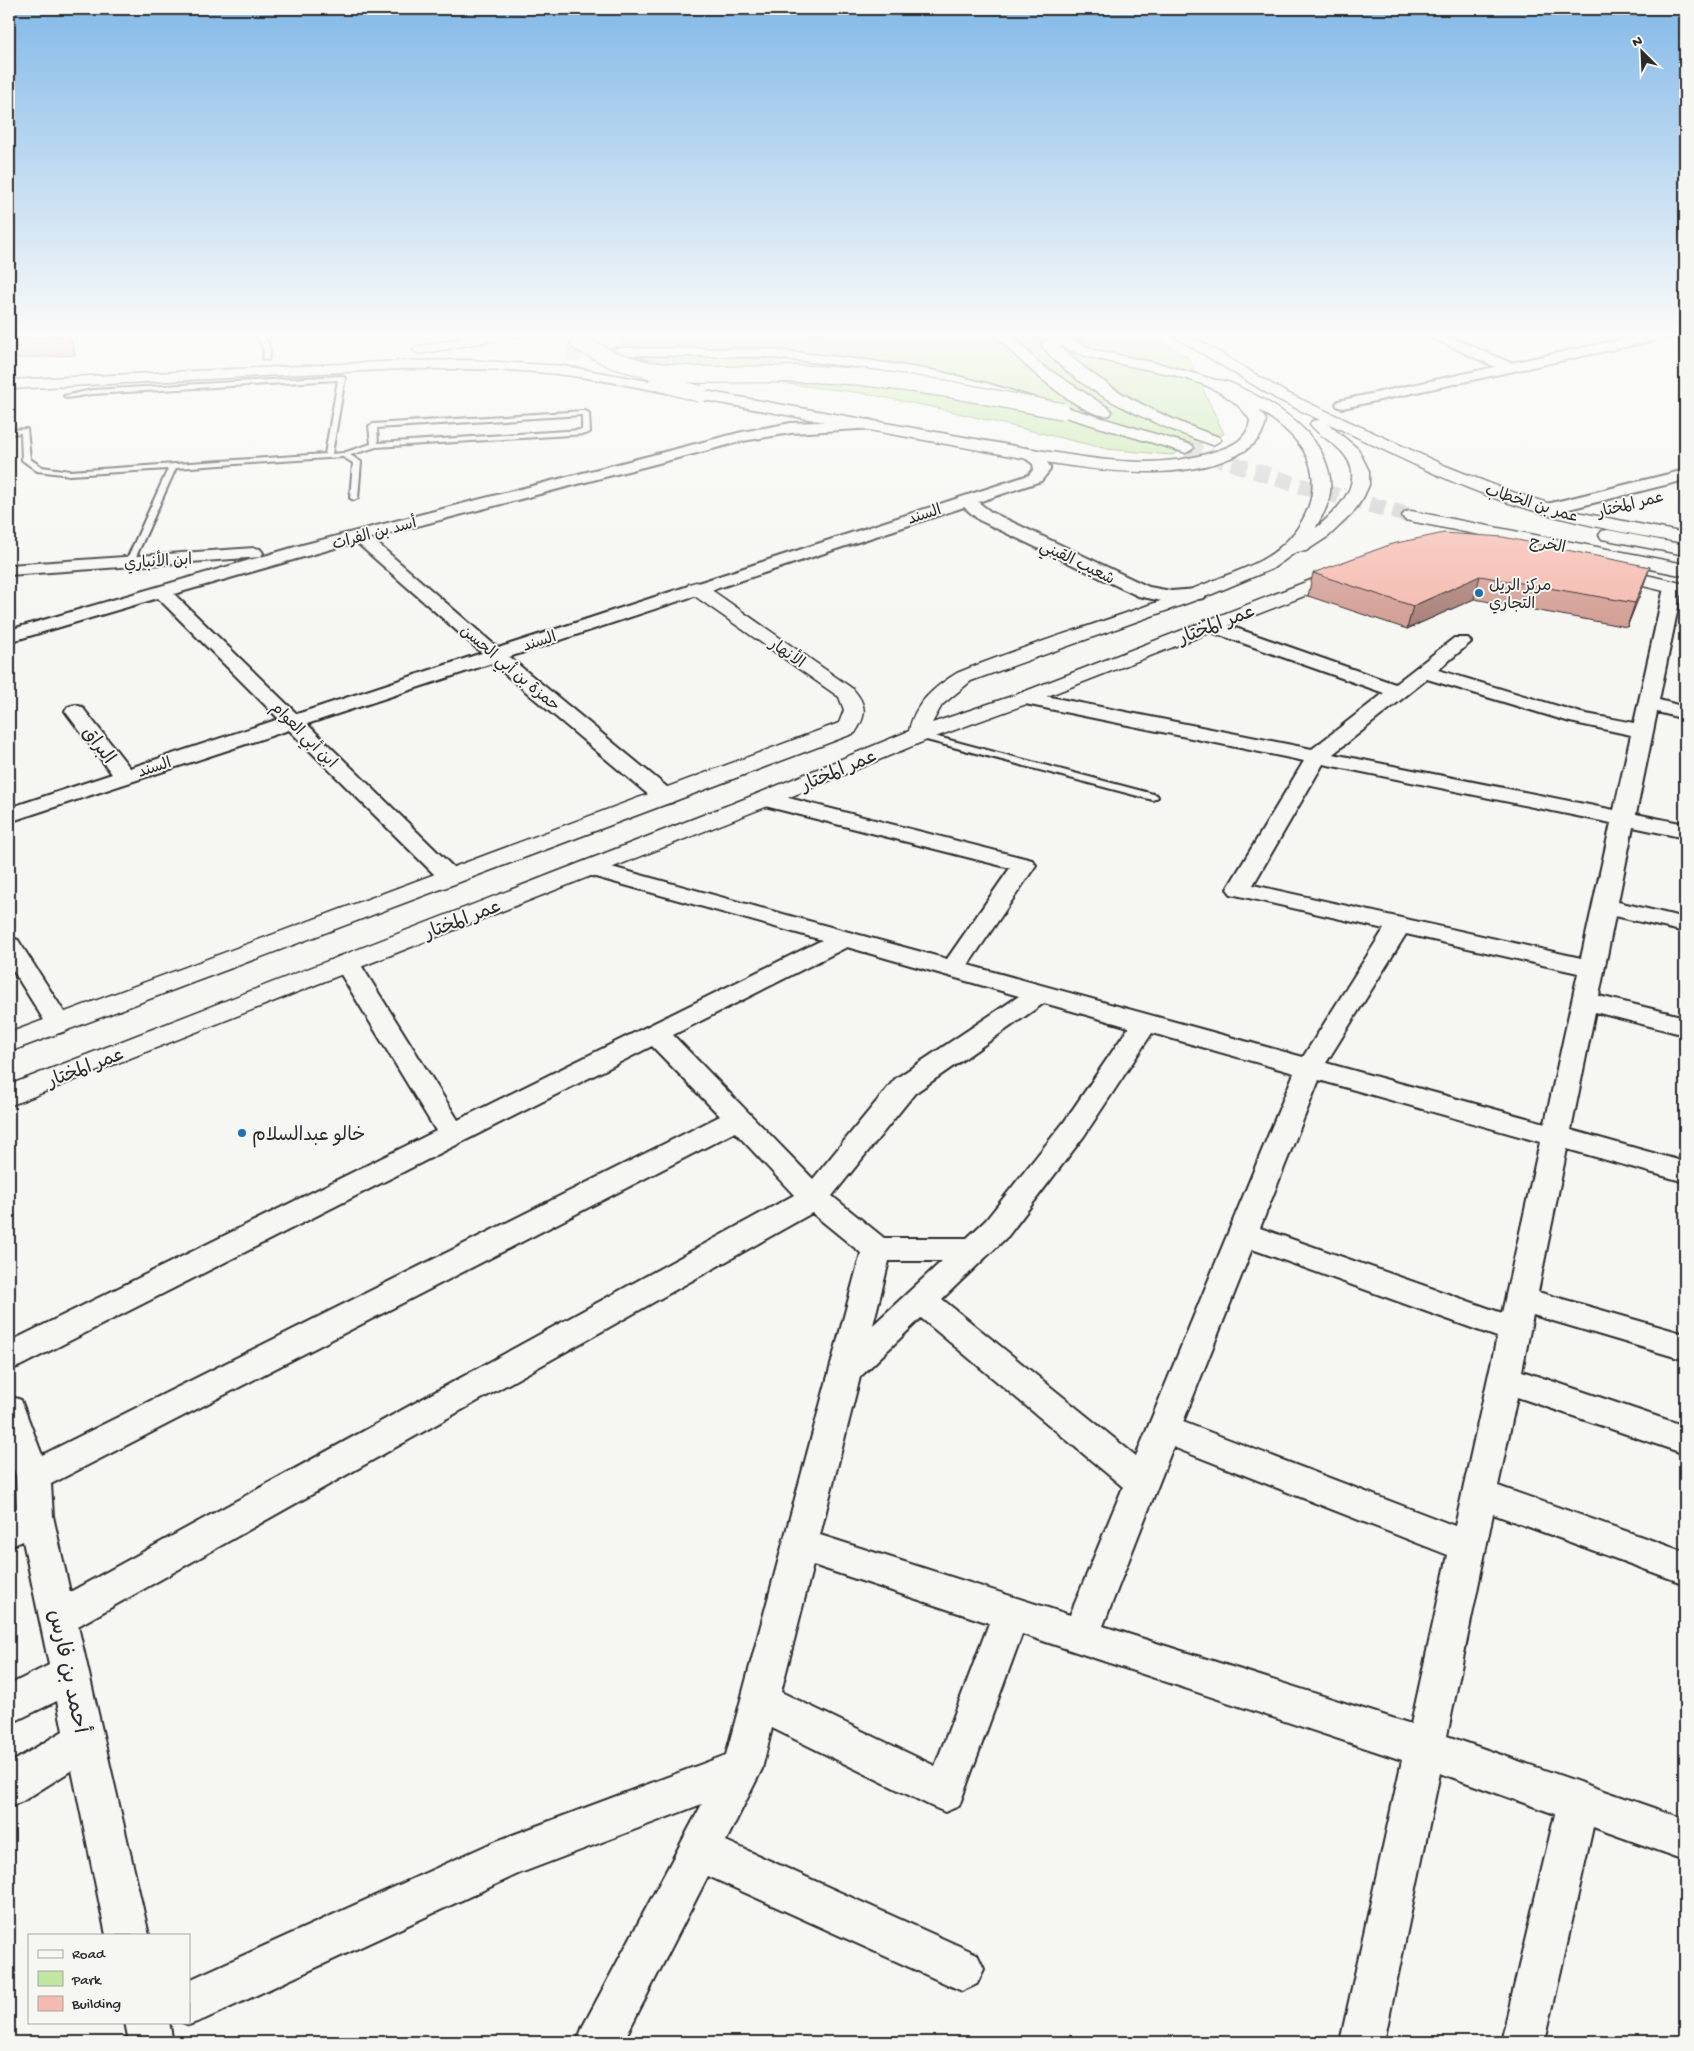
<svg xmlns="http://www.w3.org/2000/svg" width="1694" height="2051" font-family="'Gochi Hand','Playpen Sans Arabic',sans-serif">
  <style>
    .green { fill: #c0e6a1; stroke: #768866 }
    .lines { fill: none; stroke-linecap: round; stroke-linejoin: round }
    .secondary-tunnel { stroke: #cdcdca; stroke-width: 16; stroke-dasharray: 16 8; stroke-linecap: butt }
    .service-casing { stroke: #2b2b2b; stroke-width: 4 }
    .minor-casing { stroke: #2b2b2b; stroke-width: 4 }
    .tertiary-casing { stroke: #2b2b2b; stroke-width: 3 }
    .secondary-casing { stroke: #2b2b2b; stroke-width: 3 }
    .service { fill: #f6f6f2; fill-rule: evenodd }
    .minor { fill: #f6f6f2; fill-rule: evenodd }
    .tertiary { fill: #f6f6f2; fill-rule: evenodd }
    .secondary { fill: #f6f6f2; fill-rule: evenodd }
    .secondary-bridge-casing { stroke: #2b2b2b; stroke-width: 18; stroke-linecap: butt }
    .secondary-bridge { stroke: #f6f6f2; stroke-width: 16 }
    .wall { fill: #d4a197; stroke: #2b2b2b }
    .shaded-wall { fill: #ac837b; stroke: #2b2b2b }
    .building { fill: #f6bbb0; stroke: #2b2b2b }
    .poi-dot { fill: #1f6fb2; stroke: #f6f6f2; stroke-width: 2 }
    .labels { text-anchor: middle; stroke-width: 4; stroke-linejoin: round; paint-order: stroke }
    .far-street-label { font-size: 16px; fill: #2b2b2b; stroke: #f6f6f2 }
    .far-poi-label { font-size: 16px; fill: #2b2b2b; stroke: #f6f6f2; text-anchor: start }
    .street-label { font-size: 19px; fill: #2b2b2b; stroke: #f6f6f2 }
    .poi-label { font-size: 19px; fill: #2b2b2b; stroke: #f6f6f2; text-anchor: start }
    .near-street-label { font-size: 22px; fill: #2b2b2b; stroke: #f6f6f2 }
  </style>
  <rect width="100%" height="100%" fill="#f6f6f2"/>
  <filter id="ink" filterUnits="userSpaceOnUse"><feTurbulence type="fractalNoise" baseFrequency=".02" numOctaves="2"/><feDisplacementMap in="SourceGraphic" scale="10" xChannelSelector="R" yChannelSelector="G"/><feConvolveMatrix kernelMatrix="1 2 1 2 8 2 1 2 1" color-interpolation-filters="sRGB"/></filter>
  <g filter="url(#ink)">
    <!-- green -->
    <path class="green" d="M617,332H1144L1188,357L1224,434L1171,455L1107,449L937,408L862,393L754,380L625,355Z"/>
    <g class="lines">
      <!-- secondary-tunnel -->
      <path class="secondary-tunnel" d="M566,353L616,352
        M1186,448L1298,485L1411,516"/>
      <!-- service casing -->
      <g class="service-casing">
        <path id="service" d="M251,332H258C268,340 273,348 268,360L263,359C266,346 260,341 251,332Z
          M342,376L345,378L332,454L343,453L371,444L369,426L373,424L585,411L589,413L590,432L586,434L376,447L350,455L361,462L358,498L354,500L350,498L353,463L343,457L176,468L134,561L130,564L126,561L168,469L70,475L37,471L22,460L21,433L9,434V430L27,429L30,459L42,467L70,471L325,454L338,380L92,394L67,398L64,396L92,390ZM582,415V430L378,443L377,428Z
          M919,732L1157,795L1158,797L1153,800L915,737V733Z"/>
      </g>
      <!-- minor casing -->
      <g class="minor-casing">
        <path id="minor" d="M1420,332H1439L1511,363L1655,332H1682L1675,336L1343,408L1338,407L1336,404L1338,401L1495,367Z
          M870,420L875,422L878,425L875,428L791,433L743,441L371,538L498,648L1029,475L1034,469L1033,464L1018,453L1026,448L1043,456L1050,467V470L1041,481L978,502L991,512L1149,587L1171,591L1198,589L1204,590L1207,594L1204,598L1171,603L1138,596L979,520L964,507L509,657L673,792L676,797L673,802L665,804L657,802L492,663L307,724L458,872L462,877L458,882L450,884L442,882L289,730L9,822V808L112,774L65,711L68,707L75,705L82,707L130,768L279,719L158,598L9,642V630L302,545L742,432L791,423ZM356,542L482,653L297,714L174,594Z
          M1685,470V480L1549,514L1543,513L1541,509L1543,505Z
          M254,548L260,549L263,553L260,557L9,575V565Z
          M1673,583L1679,584L1682,588L1659,700L1685,707V719L1657,712L1636,814L1685,824V838L1633,827L1618,902L1685,918V932L1615,916L1599,996L1685,1017V1035L1595,1012L1571,1130L1685,1162V1182L1567,1149L1538,1292L1685,1334V1360L1533,1315L1522,1371L1685,1426V1454L1517,1397L1498,1486L1685,1552V1584L1493,1514L1447,1736L1685,1819V1860L1593,1827L1545,2042H1501L1555,1814L1440,1773L1384,2042H1340L1402,1760L1022,1634L959,1806L945,1812L931,1806L772,1728L762,1769L726,1841L977,1954L984,1969L977,1984L962,1991L708,1876L623,2042H577L583,2026L702,1804L518,1874L205,2019L189,2025L182,2022H189V1980L494,1842L726,1755L861,1253L812,1213L78,1626L149,1935H106L72,1770L23,1801L9,1807V1764L63,1731L57,1701L9,1724V1685L49,1665L23,1541L9,1547V1513L17,1508L16,1476L9,1456V1396L21,1400L42,1455L720,1116L652,1046L20,1366L9,1370V1342L436,1131L334,963L338,957L347,955L356,957L458,1120L822,940L581,873L577,868L581,863L589,861L597,863L947,959L1010,868L757,804L754,799L757,794L765,792L1032,860L1036,865L968,965L1303,1057L1384,929L1231,894L1227,889L1304,761L1025,704L1018,702L1015,698L1018,694L1025,692L1312,749L1384,693L1203,629L1201,625L1203,621L1210,619L1395,684L1454,638H1468L1471,642L1438,670L1581,713L1634,723L1664,588L1667,584ZM1427,679L1570,722L1631,735L1614,810L1333,754ZM1323,764L1611,823L1581,958L1253,885ZM1406,934L1578,973L1545,1123L1326,1063ZM847,947L1019,996L895,1079L813,1179L673,1035ZM1044,1003L1129,1027L1064,1122L986,1220L967,1238H884L832,1196L915,1093ZM1152,1033L1294,1073L1136,1456L942,1299L1008,1236L1084,1136ZM1319,1080L1540,1142L1502,1313L1260,1228ZM735,1132L794,1195L70,1592L53,1516L51,1484ZM1252,1249L1497,1337L1455,1526L1183,1422ZM889,1261H942L873,1325ZM921,1318L1123,1487L1070,1615L820,1535L860,1377ZM1173,1447L1448,1555L1411,1724L1103,1626ZM813,1565L989,1623L935,1766L781,1692Z
          M9,937L18,940L68,1018L72,1024L68,1030L59,1033L50,1030L9,964Z
          M125,2022H169L173,2042H129Z"/>
      </g>
      <!-- tertiary casing -->
      <g class="tertiary-casing">
        <path id="tertiary" d="M1167,332H1185L1285,392L1446,466L1509,491L1577,512L1685,533V543C1622,533 1558,520 1497,499C1438,478 1383,449 1327,423L1358,449L1369,471V485L1363,498L1352,514L1329,536L1306,551L1296,552L1272,569L1210,595L971,681L942,705L932,723L1018,694L1339,569H1353L1355,573L1353,577L1032,702L927,740L773,804L9,1106V1085L757,794L909,731C914,704 934,687 957,673C1040,639 1127,616 1210,582C1233,572 1259,565 1278,549C1301,530 1316,503 1312,473C1306,431 1248,402 1213,387L1210,384L1213,381C1223,378 1235,385 1245,390C1278,406 1318,431 1328,469C1332,482 1331,498 1325,510C1323,515 1316,526 1316,528C1340,508 1370,478 1339,449C1330,440 1317,434 1310,424L1312,421L1320,420L1275,398Z
          M1608,566L1685,584V596L1601,576L1599,572L1601,568Z
          M696,582L703,584L853,689C867,705 867,715 855,733L9,1052V1033L839,723L844,710L839,697L689,592L686,588L689,584Z"/>
      </g>
      <!-- secondary casing -->
      <g class="secondary-casing">
        <path id="secondary" d="M494,332H526L519,336L419,354L412,350L419,346Z
          M994,332H1009L1040,364L1110,409L1112,412L1110,415C1084,422 1009,353 994,332Z
          M1039,332H1056L1094,350L1161,364L1216,380L1237,390L1254,402L1266,420C1262,462 1186,472 1153,472C1087,473 1021,457 957,446C869,430 781,414 692,398C650,390 607,380 564,375C511,368 457,369 403,369L9,389V380L403,361L467,360L564,366L1026,448C1088,458 1154,472 1216,451C1233,446 1248,439 1250,420C1215,364 1113,374 1058,345C1104,389 1159,416 1219,437L1221,440L1213,445L1207,443C1156,425 1073,390 1041,344L1048,340Z
          M616,348L765,349L873,361L937,371L986,383L1192,445L1194,448L1186,453L1180,451L937,379L873,369L765,357L611,355L609,352L611,349Z
          M1411,511L1685,564V576L1405,520L1402,516L1405,512Z
          M1608,530L1685,545V555L1602,539L1599,535L1602,531Z"/>
      </g>
      <!-- service -->
      <use href="#service" class="service"/>
      <!-- minor -->
      <use href="#minor" class="minor"/>
      <!-- tertiary -->
      <use href="#tertiary" class="tertiary"/>
      <!-- secondary -->
      <use href="#secondary" class="secondary"/>
      <!-- secondary-bridge casing -->
      <g class="secondary-bridge-casing">
        <path id="secondary-bridge" d="M582,332L578,342L613,360L649,370L698,375L811,374L862,377L948,389L1062,411
          M657,382L700,394"/>
      </g>
      <!-- secondary-bridge -->
      <use href="#secondary-bridge" class="secondary-bridge"/>
    </g>
    <!-- wall -->
    <path class="wall" d="M9,332H70L75,355L9,359Z
      M1650,567L1627,627L1474,599L1407,629L1308,596L1313,573Z"/>
    <!-- shaded-wall -->
    <path class="shaded-wall" d="M68,332H70L75,355Z
      M1650,567L1642,590L1627,627L1635,603Z
      M1480,576L1474,599L1407,629L1413,606Z"/>
    <!-- building -->
    <path class="building" d="M9,332H68L69,336L9,339Z
      M1444,533L1503,537L1650,567L1635,603L1480,576L1413,606L1313,573L1392,544Z"/>
  </g>
  <!-- sky -->
  <linearGradient id="sky" x2="0" y2="1"><stop stop-color="#83b9e8"/><stop offset="0.54" stop-color="#fbfbf9"/><stop offset="1" stop-color="#fbfbf9" stop-opacity="0"/></linearGradient>
  <rect width="1694" height="619" fill="url(#sky)"/>
  <!-- markers -->
  <g class="poi-dot">
    <circle cx="1479" cy="593" r="5"/>
    <circle cx="242" cy="1133" r="5"/>
  </g>
  <g class="labels">
    <!-- far-street labels -->
    <g class="far-street-label">
      <text transform="translate(1532 502) rotate(17)" y="6">عمر بن الخطاب</text>
      <text transform="translate(1630 503) rotate(-14)" y="6">عمر المختار</text>
      <text transform="translate(924 513) rotate(-18)" y="6">السند</text>
      <text transform="translate(374 532) rotate(-15)" y="6">أسد بن الفرات</text>
      <text transform="translate(1548 543) rotate(11)" y="6">الخرج</text>
      <text transform="translate(158 560) rotate(-4)" y="6">ابن الأنباري</text>
      <text transform="translate(1078 561) rotate(26)" y="6">شعيب القيني</text>
      <text transform="translate(539 640) rotate(-18)" y="6">السند</text>
      <text transform="translate(788 652) rotate(35)" y="6">الأنهار</text>
      <text transform="translate(511 667) rotate(40)" y="6">حمزة بن أبي الحسن</text>
      <text transform="translate(305 734) rotate(45)" y="6">ابن أبي العوام</text>
      <text transform="translate(154 766) rotate(-18)" y="6">السند</text>
    </g>
    <!-- far-poi labels -->
    <g class="far-poi-label">
      <text x="1489" y="590">مركز الريل<tspan x="1489" dy="18">التجاري</tspan></text>
    </g>
    <!-- street labels -->
    <g class="street-label">
      <text transform="translate(1216 623) rotate(-21)" y="7">عمر المختار</text>
      <text transform="translate(100 744) rotate(53)" y="7">البراق</text>
      <text transform="translate(838 769) rotate(-23)" y="7">عمر المختار</text>
      <text transform="translate(462 918) rotate(-21)" y="7">عمر المختار</text>
      <text transform="translate(85 1066) rotate(-21)" y="7">عمر المختار</text>
    </g>
    <!-- poi labels -->
    <g class="poi-label">
      <text x="252" y="1140">خالو عبدالسلام</text>
    </g>
    <!-- near-street labels -->
    <g class="near-street-label">
      <text transform="translate(70 1671) rotate(78)" y="8">أحمد بن فارس</text>
    </g>
  </g>
  <!-- margin -->
  <rect width="1694" height="2051" fill="none" stroke="#f6f6f2" stroke-width="30"/>
  <rect x="15" y="15" width="1664" height="2021" fill="none" stroke="#2b2b2b" stroke-width="2" filter="url(#ink)"/>
  <!-- legend -->
  <rect x="28" y="1934" width="162" height="90" fill="#f6f6f2" stroke="#a5a5a2"/>
  <rect x="38" y="1950" width="25" height="8" fill="#f6f6f2" stroke="#a5a5a2"/>
  <text x="72" y="1958" font-size="15" fill="#2b2b2b">Road</text>
  <rect x="38" y="1971" width="25" height="15" fill="#c0e6a1" stroke="#a5a5a2"/>
  <text x="72" y="1984" font-size="15" fill="#2b2b2b">Park</text>
  <rect x="38" y="1996" width="25" height="15" fill="#f6bbb0" stroke="#a5a5a2"/>
  <text x="72" y="2008" font-size="15" fill="#2b2b2b">Building</text>
  <!-- north arrow -->
  <g transform="translate(1642 52) rotate(336)" stroke="#f6f6f2" stroke-width="4" paint-order="stroke">
  <path d="M0-4L9 19L0 12L-9 19Z" fill="#2b2b2b"/>
  <text y="-8" font-size="14" font-weight="bold" text-anchor="middle" fill="#2b2b2b">N</text>
  </g>
</svg>
